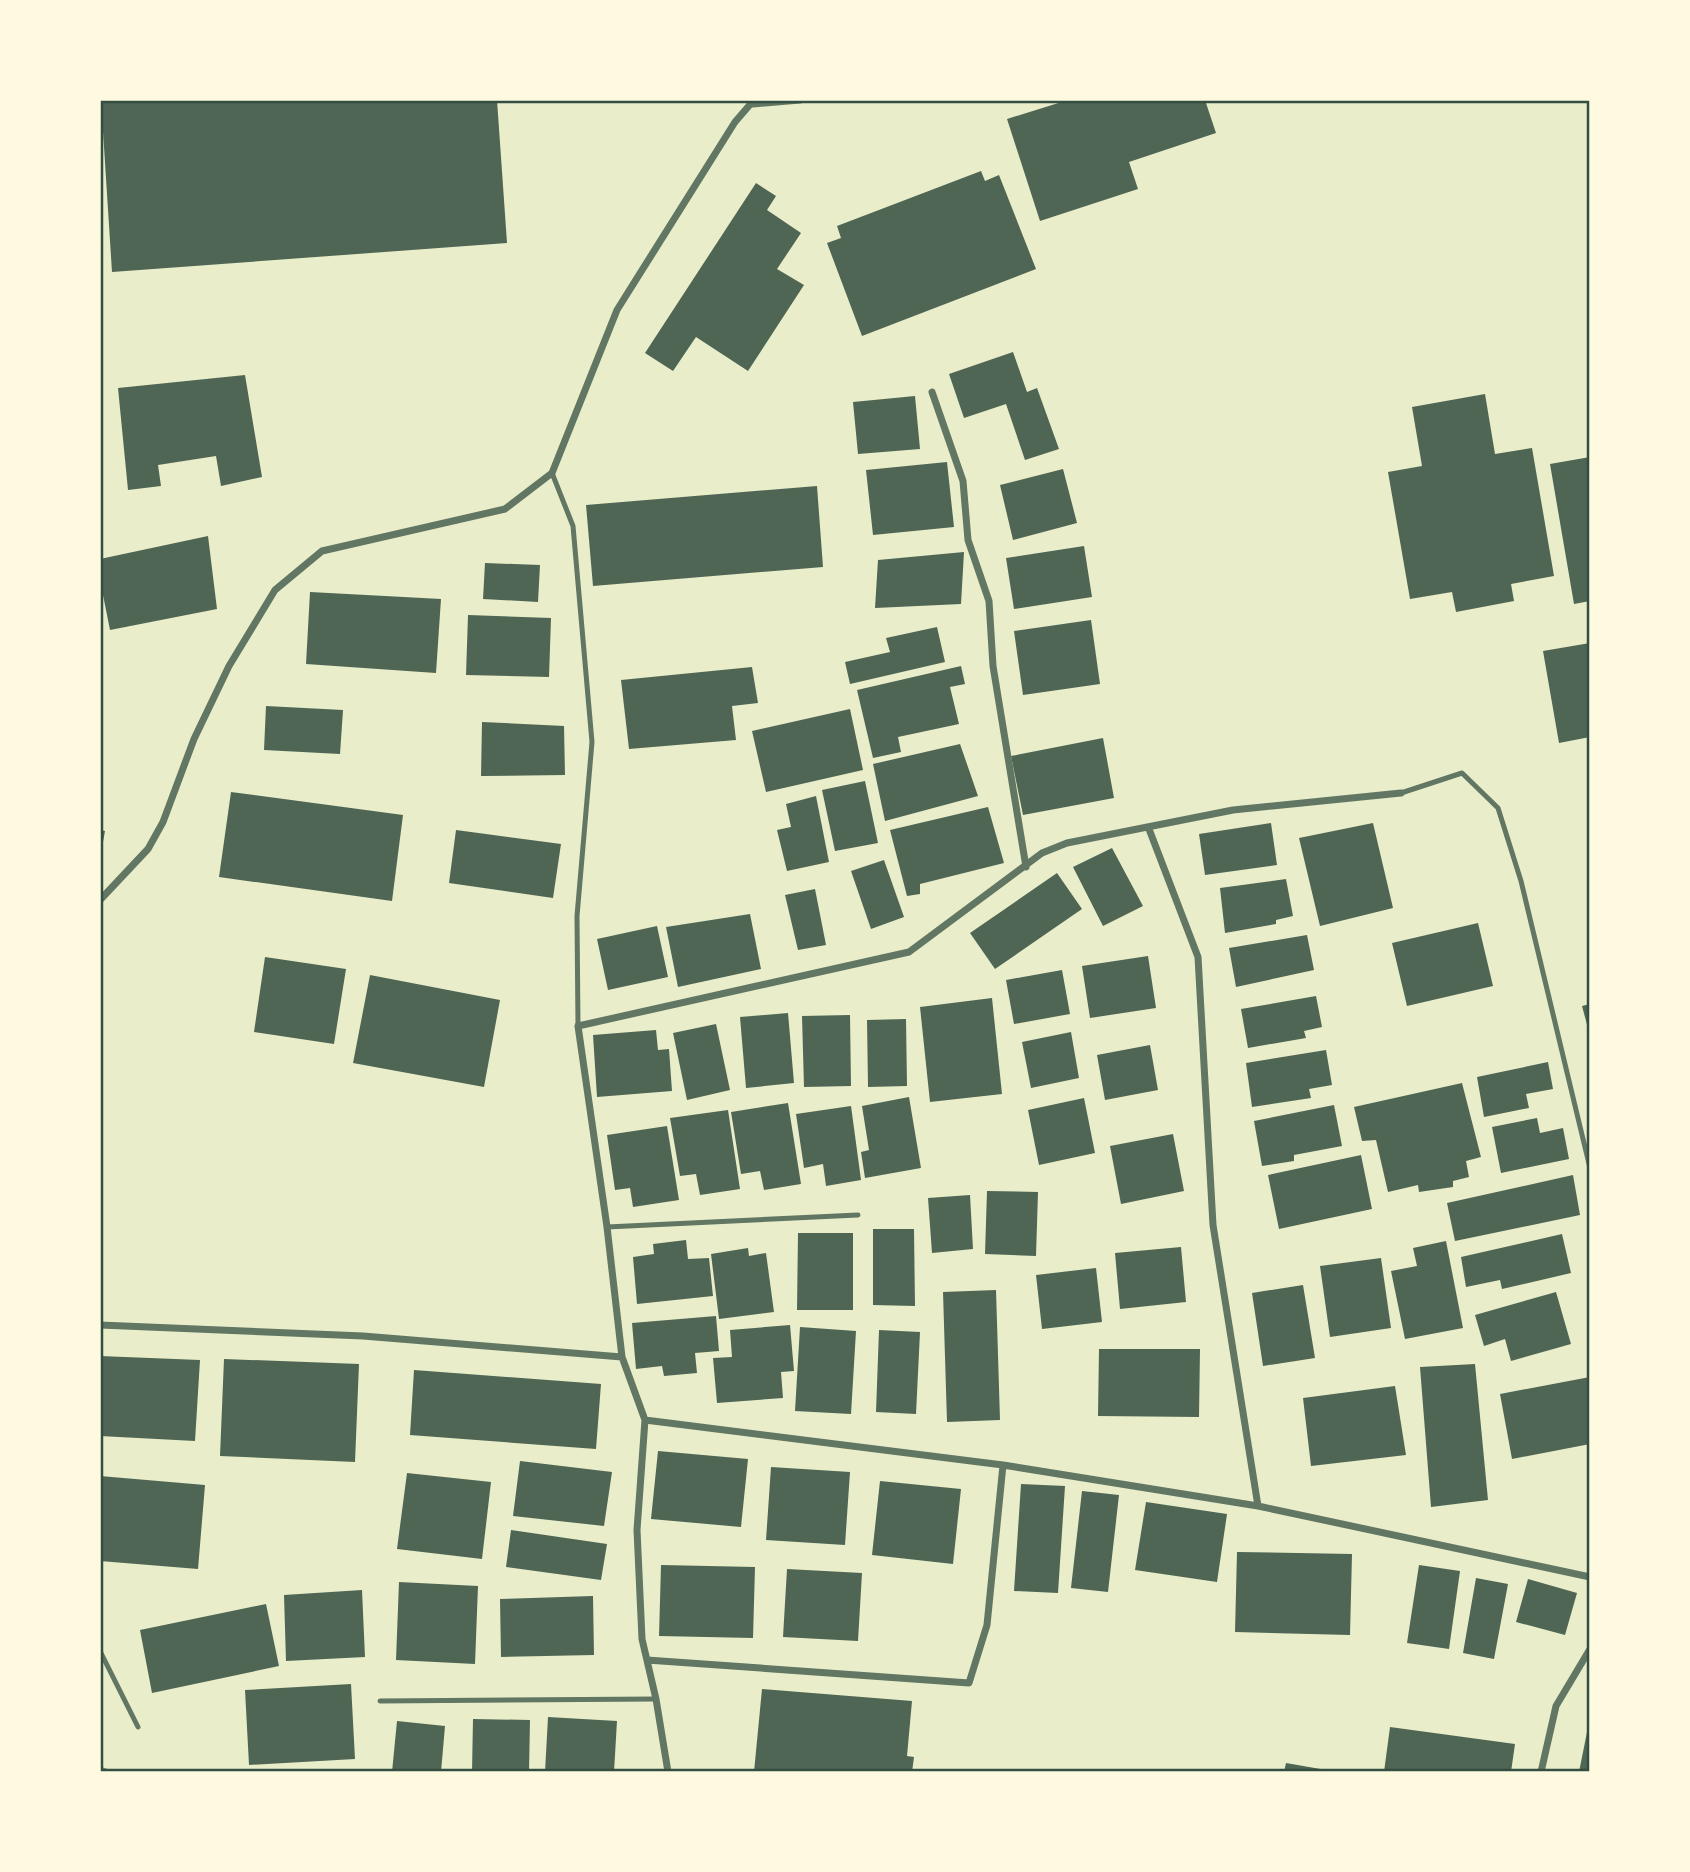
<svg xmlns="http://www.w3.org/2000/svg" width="1690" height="1872" font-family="'Exo 2',sans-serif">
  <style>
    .building { fill: #4f6655 }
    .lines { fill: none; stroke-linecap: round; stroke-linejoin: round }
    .service { stroke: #617663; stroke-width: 5 }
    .minor { stroke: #617663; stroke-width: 7 }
    .rail { stroke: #7c8e77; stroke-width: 5 }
    .neatline { fill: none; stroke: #344e41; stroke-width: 2.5 }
  </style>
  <rect width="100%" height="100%" fill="#e9edc9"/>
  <!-- building -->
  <path class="building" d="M101,100H497L507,243L112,272Z
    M1068,100H1205L1216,133L1129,162L1138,189L1040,221L1007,119Z
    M981,171L985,181L999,175L1036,269L862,336L827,243L841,238L837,226Z
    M756,183L776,196L767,210L801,233L777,269L804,285L748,371L696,337L673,371L645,353Z
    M1013,352L1027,392L1037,388L1059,449L1025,460L1006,404L964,418L949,374Z
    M245,375L262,477L221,486L216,456L158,465L161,486L128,490L118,388Z
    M1485,394L1495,454L1532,448L1554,576L1511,584L1514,601L1456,612L1452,592L1410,599L1388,472L1422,466L1412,407Z
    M915,396L920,449L858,454L853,402Z
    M1590,457V601L1574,604L1550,464Z
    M947,462L954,527L873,535L866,470Z
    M1063,469L1077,523L1013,540L1000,485Z
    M817,486L823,567L593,586L586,505Z
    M208,536L217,609L110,630L100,580V559Z
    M1084,546L1092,597L1014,609L1006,558Z
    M964,552L961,604L875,608L878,560Z
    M485,563L540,565L538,602L483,599Z
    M310,592L441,599L436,673L306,664Z
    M468,615L551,618L549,677L466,675Z
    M1091,620L1100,684L1023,695L1014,631Z
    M937,627L945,662L850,684L845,662L890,652L886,638Z
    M1590,643V737L1559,743L1543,651Z
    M961,666L965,684L950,687L959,724L898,737L901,752L873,758L857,690Z
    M752,667L758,703L732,706L736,740L629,749L621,680Z
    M266,706L343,710L340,754L264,750Z
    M850,709L863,770L766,792L752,731Z
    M482,722L564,726L565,775L481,776Z
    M1103,738L1114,798L1023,815L1011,756Z
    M960,744L978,796L885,821L873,764Z
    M865,781L878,843L835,851L822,790Z
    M231,792L403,815L392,901L219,877Z
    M816,796L829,862L787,871L777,830L791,827L786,804Z
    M988,807L1004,863L920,884V894L907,896L890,830Z
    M1271,823L1277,865L1205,875L1199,834Z
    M1373,823L1393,908L1320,926L1299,838Z
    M100,830L105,831L101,853H100Z
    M456,830L561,844L553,898L449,883Z
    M1112,848L1143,906L1103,926L1073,867Z
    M884,860L904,917L871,929L851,871Z
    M1057,873L1082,909L995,969L970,933Z
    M1286,879L1293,916L1276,920V924L1225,933L1220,888Z
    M815,889L826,945L798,950L785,895Z
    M750,914L761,969L678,987L666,927Z
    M1478,923L1493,986L1407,1006L1392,943Z
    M657,926L668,977L608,990L597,939Z
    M1307,935L1314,970L1236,987L1229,948Z
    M1148,956L1156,1008L1090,1018L1082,966Z
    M265,957L346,969L334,1044L254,1032Z
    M1062,970L1070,1014L1014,1024L1006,980Z
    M370,975L500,1000L484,1087L353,1063Z
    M1316,996L1322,1027L1304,1031L1306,1038L1248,1048L1241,1009Z
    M992,998L1002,1094L930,1102L920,1007Z
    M1590,1004V1032H1589L1582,1006Z
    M788,1013L794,1083L746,1088L740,1017Z
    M850,1015L851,1086L804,1087L802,1016Z
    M906,1019L907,1086L868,1087L867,1020Z
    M716,1024L730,1090L687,1100L673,1033Z
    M656,1030L658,1050L669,1049L672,1091L597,1097L593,1035Z
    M1071,1032L1079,1078L1031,1088L1022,1042Z
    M1150,1045L1158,1090L1105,1100L1097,1055Z
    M1326,1050L1332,1085L1309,1089L1311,1098L1252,1107L1246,1063Z
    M1548,1062L1553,1089L1526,1094L1529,1108L1484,1117L1477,1077Z
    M1462,1083L1481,1157L1466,1161L1469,1177L1453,1181V1187L1419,1192L1418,1185L1388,1192L1376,1140L1362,1141L1354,1107Z
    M909,1097L921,1168L865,1178L861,1152L869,1150L862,1106Z
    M1084,1098L1095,1153L1039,1165L1028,1110Z
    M788,1103L801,1184L764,1190L760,1171L741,1174L731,1112Z
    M1334,1105L1342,1146L1294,1155V1161L1262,1166L1254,1121Z
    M851,1106L861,1180L826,1186L823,1164L804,1168L796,1114Z
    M728,1110L740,1189L700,1195L696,1174L680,1176L670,1118Z
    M1537,1118L1540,1133L1563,1128L1569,1159L1501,1173L1492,1127Z
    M667,1126L679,1200L633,1207L630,1188L615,1190L607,1135Z
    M1173,1134L1184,1191L1121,1204L1110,1146Z
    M1361,1155L1372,1209L1279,1229L1268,1175Z
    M1573,1175L1580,1215L1455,1241L1447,1203Z
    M987,1191L1038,1192L1036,1256L985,1254Z
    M970,1195L973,1249L932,1253L928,1198Z
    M873,1229H914L915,1306L873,1305Z
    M798,1233H853V1310H797Z
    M1562,1234L1571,1273L1502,1289L1500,1280L1466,1287L1461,1257Z
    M686,1240L688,1259L709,1258L713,1296L637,1304L633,1257L654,1254L653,1244Z
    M1446,1241L1463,1328L1405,1339L1391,1271L1417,1266L1413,1248Z
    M1181,1247L1186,1302L1120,1309L1115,1253Z
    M748,1248L749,1256L766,1253L774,1312L719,1319L711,1254Z
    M1381,1258L1391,1328L1330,1337L1320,1266Z
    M1096,1268L1102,1322L1042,1329L1036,1275Z
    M1303,1285L1315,1358L1263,1366L1252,1293Z
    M996,1290L1000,1420L947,1422L943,1292Z
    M1556,1292L1571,1344L1511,1361L1505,1339L1484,1346L1475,1315Z
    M716,1316L719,1351L695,1353L697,1373L664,1376L662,1366L636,1369L632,1323Z
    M790,1325L794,1371L781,1372L783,1398L717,1403L713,1358L732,1357L730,1330Z
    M800,1327L856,1331L851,1414L795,1411Z
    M879,1330L920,1332L916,1414L876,1412Z
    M1099,1349H1200L1199,1417L1098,1416Z
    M100,1356L200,1360L195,1441L100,1436Z
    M224,1359L359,1364L355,1462L220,1456Z
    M1475,1364L1488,1500L1431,1507L1420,1367Z
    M414,1370L601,1384L596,1449L410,1435Z
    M1590,1377V1444L1512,1459L1500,1394Z
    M1395,1386L1406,1455L1311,1466L1303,1398Z
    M658,1451L748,1459L741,1527L651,1519Z
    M520,1461L612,1472L604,1526L513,1516Z
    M771,1467L850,1472L845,1545L766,1540Z
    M407,1473L491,1482L482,1559L397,1549Z
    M100,1476L205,1485L198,1569L100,1561Z
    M880,1481L961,1489L953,1564L872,1555Z
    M1021,1484L1065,1486L1058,1593L1014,1591Z
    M1082,1491L1119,1495L1108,1592L1071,1588Z
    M1146,1502L1227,1514L1217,1582L1135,1570Z
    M511,1530L607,1544L601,1580L506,1567Z
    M1237,1552L1352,1554L1350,1635L1235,1632Z
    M661,1565L755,1567L753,1638L659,1636Z
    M1419,1565L1460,1571L1449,1649L1407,1643Z
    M787,1569L862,1573L858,1641L783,1637Z
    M1476,1578L1508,1584L1494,1659L1463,1653Z
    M1528,1579L1577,1593L1565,1635L1516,1622Z
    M399,1582L478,1586L475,1664L396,1660Z
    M362,1590L365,1657L286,1661L284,1595Z
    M593,1596L594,1655L501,1657L500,1599Z
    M266,1604L279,1666L152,1693L140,1630Z
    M351,1684L355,1759L249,1765L245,1690Z
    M762,1689L912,1701L907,1756L914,1757L912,1772H754Z
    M548,1717L617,1721L614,1772H545Z
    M473,1719L530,1720L529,1772H472Z
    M397,1721L445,1726L441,1772H392Z
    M1390,1727L1515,1744L1511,1772H1384Z
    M1588,1727L1590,1772H1579Z
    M1286,1763L1332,1771V1772H1284Z"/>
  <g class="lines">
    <!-- service -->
    <path class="service" d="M552,473L573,526L592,742L577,916L578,1026
      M1401,793L1462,773L1498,808L1521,881L1590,1168
      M607,1227L858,1215
      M100,1651L138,1727
      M380,1701L656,1699"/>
    <!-- minor -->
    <path class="minor" d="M753,104L800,100
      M932,392L963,481L968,540L989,601L993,666L1026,867
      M1401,793L1233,810L1067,843L1042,853L909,952L578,1026L607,1227L622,1357L645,1420L1003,1465L1258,1506L1590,1577
      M1149,829L1198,957L1213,1225L1258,1506
      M100,900L148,849L163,822L194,739L229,666L275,590L322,551L505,509L552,473L617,310L735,122L754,100
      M100,1325L363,1336L622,1357
      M645,1420L637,1530L642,1639L656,1699L668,1772
      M647,1660L969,1683L987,1625L1003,1465
      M1541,1772L1556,1706L1590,1649"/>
    <!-- rail -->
    <path class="rail" d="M100,1769L109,1772"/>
  </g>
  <!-- border -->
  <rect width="1690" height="1872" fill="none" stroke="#fefae0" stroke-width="203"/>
  <rect x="102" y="102" width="1486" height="1668" class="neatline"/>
</svg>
